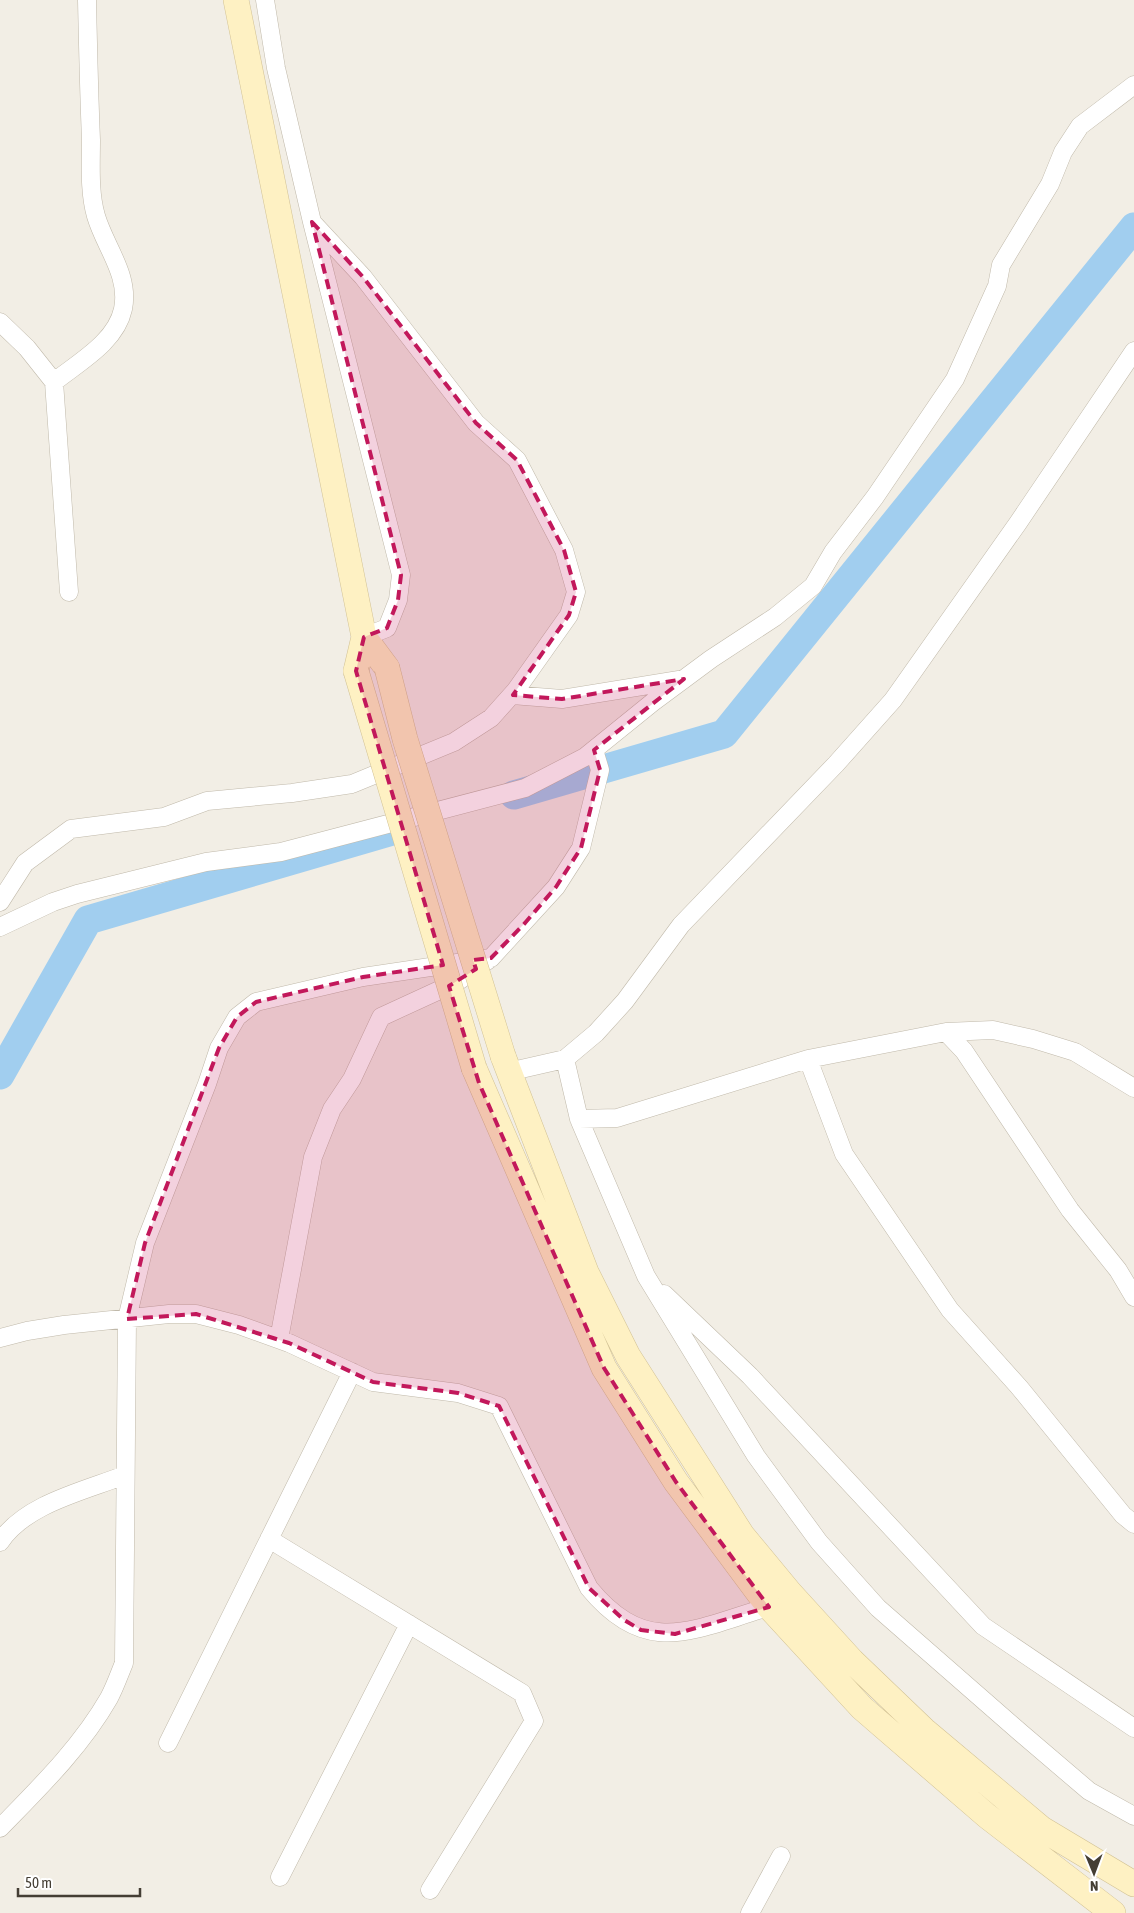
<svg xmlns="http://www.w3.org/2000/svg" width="1134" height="1913" font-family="'Asap Condensed',sans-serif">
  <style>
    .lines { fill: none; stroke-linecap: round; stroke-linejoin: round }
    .river { stroke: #a1ceef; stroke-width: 29 }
    .street-casing { stroke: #c0b9aa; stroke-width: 19 }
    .secondary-casing { stroke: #d2c295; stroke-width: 26 }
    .street { stroke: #fff; stroke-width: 18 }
    .secondary { stroke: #fef1c3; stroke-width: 25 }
    .secondary-bridge-casing { stroke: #d2c295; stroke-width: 26; stroke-linecap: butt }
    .secondary-bridge { stroke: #fef1c3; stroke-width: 25 }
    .marked { fill: #c2185b; fill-opacity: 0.2; stroke: #c2185b; stroke-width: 4; stroke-dasharray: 10 6; stroke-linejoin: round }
  </style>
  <rect width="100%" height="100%" fill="#f2eee5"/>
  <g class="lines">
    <!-- river -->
    <path class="river" d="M514,795L724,734L1134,227
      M0,1075L88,920L392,831"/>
    <!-- street casing -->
    <g class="street-casing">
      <path id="street" d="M265,0L276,68L312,222L401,575L398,600L387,628L364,637
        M0,322L27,348L54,382L69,592
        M54,382C79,362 116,342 123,309C130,275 105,247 96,216C89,192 91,164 91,140C89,93 88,47 87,0
        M512,695L562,699L679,680
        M0,902L25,863L71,829L164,817L207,801L292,793L352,784L454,742L491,718L516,690L569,615L576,592L564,550L517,460L476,423L363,277L312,222
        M0,927L53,902L77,894L206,862L281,852L525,788L585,757L653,702L711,659L775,617L813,586L833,552L875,497L955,379L997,286L1001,265L1050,184L1063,152L1080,126L1134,85
        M946,1032L964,1051L1070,1210L1118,1270L1134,1297
        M565,1059L579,1119L646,1276L756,1456L819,1542L878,1608L1021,1733L1089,1791L1134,1816
        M808,1059L844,1154L950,1310L1019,1387L1123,1515L1134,1524
        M508,1072L565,1059L596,1033L625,1001L681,925L836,764L893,700L1018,523L1134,351
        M579,1119L617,1118L808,1059L946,1032L993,1030L1033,1039L1075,1052L1134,1088
        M664,1294L750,1376L983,1626L1134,1728
        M0,1338L27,1331L64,1325L169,1314H196L239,1325L289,1343L373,1382L458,1393L499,1406L589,1588C648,1660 695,1628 769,1607
        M279,1339L313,1157L332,1109L352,1079L381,1017L457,982L491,958L556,887L581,848L600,770L594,750
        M269,1539L522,1693L534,1721L430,1890
        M0,1542C25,1504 84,1491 125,1475
        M168,1743L352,1372
        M0,1828C39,1788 81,1747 109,1698C115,1687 119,1675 124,1663L127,1319L145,1243L207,1084L219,1048L237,1017L256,1002L363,977L491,958
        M280,1877L409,1624
        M750,1913L781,1856"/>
    </g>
    <!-- secondary casing -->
    <g class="secondary-casing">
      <path id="secondary" d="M236,0L364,637
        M356,671L364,637L387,668
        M503,1056L586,1272L628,1356L742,1535L790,1593L852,1661L924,1730L1042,1829L1134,1884
        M474,1068L604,1368L676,1482L769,1607L862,1708L987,1816L1113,1913"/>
    </g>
    <!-- street -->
    <use href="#street" class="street"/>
    <!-- secondary -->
    <use href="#secondary" class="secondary"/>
    <!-- secondary-bridge casing -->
    <g class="secondary-bridge-casing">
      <path id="secondary-bridge" d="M387,668L405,739L503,1056
        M356,671L474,1068"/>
    </g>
    <!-- secondary-bridge -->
    <use href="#secondary-bridge" class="secondary-bridge"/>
  </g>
  <!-- marked area -->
  <path class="marked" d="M312,222L363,277L476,423L517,460L564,550L576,592L569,615L513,695L562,699L684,679L594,750L600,770L581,848L556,887L525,923L491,958L473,960L476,969L449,986L479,1083L604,1368L676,1482L769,1607L675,1634L641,1630L624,1620L589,1588L499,1406L458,1393L373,1382L289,1343L196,1314L127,1319L145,1243L219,1048L237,1017L256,1002L363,977L443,965L356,671L364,637L387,628L398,600L401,575Z"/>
  <!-- north arrow -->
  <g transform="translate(1094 1873) rotate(179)" stroke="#ffffff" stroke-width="4" paint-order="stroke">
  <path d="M0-4L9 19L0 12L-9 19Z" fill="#443e34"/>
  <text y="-8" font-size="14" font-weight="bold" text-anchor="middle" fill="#443e34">N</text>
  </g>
  <!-- scale -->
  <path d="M18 1888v8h122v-8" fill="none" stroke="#443e34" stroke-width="2.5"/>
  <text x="25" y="1888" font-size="15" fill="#443e34" stroke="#ffffff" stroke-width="4" paint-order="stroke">50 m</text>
</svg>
